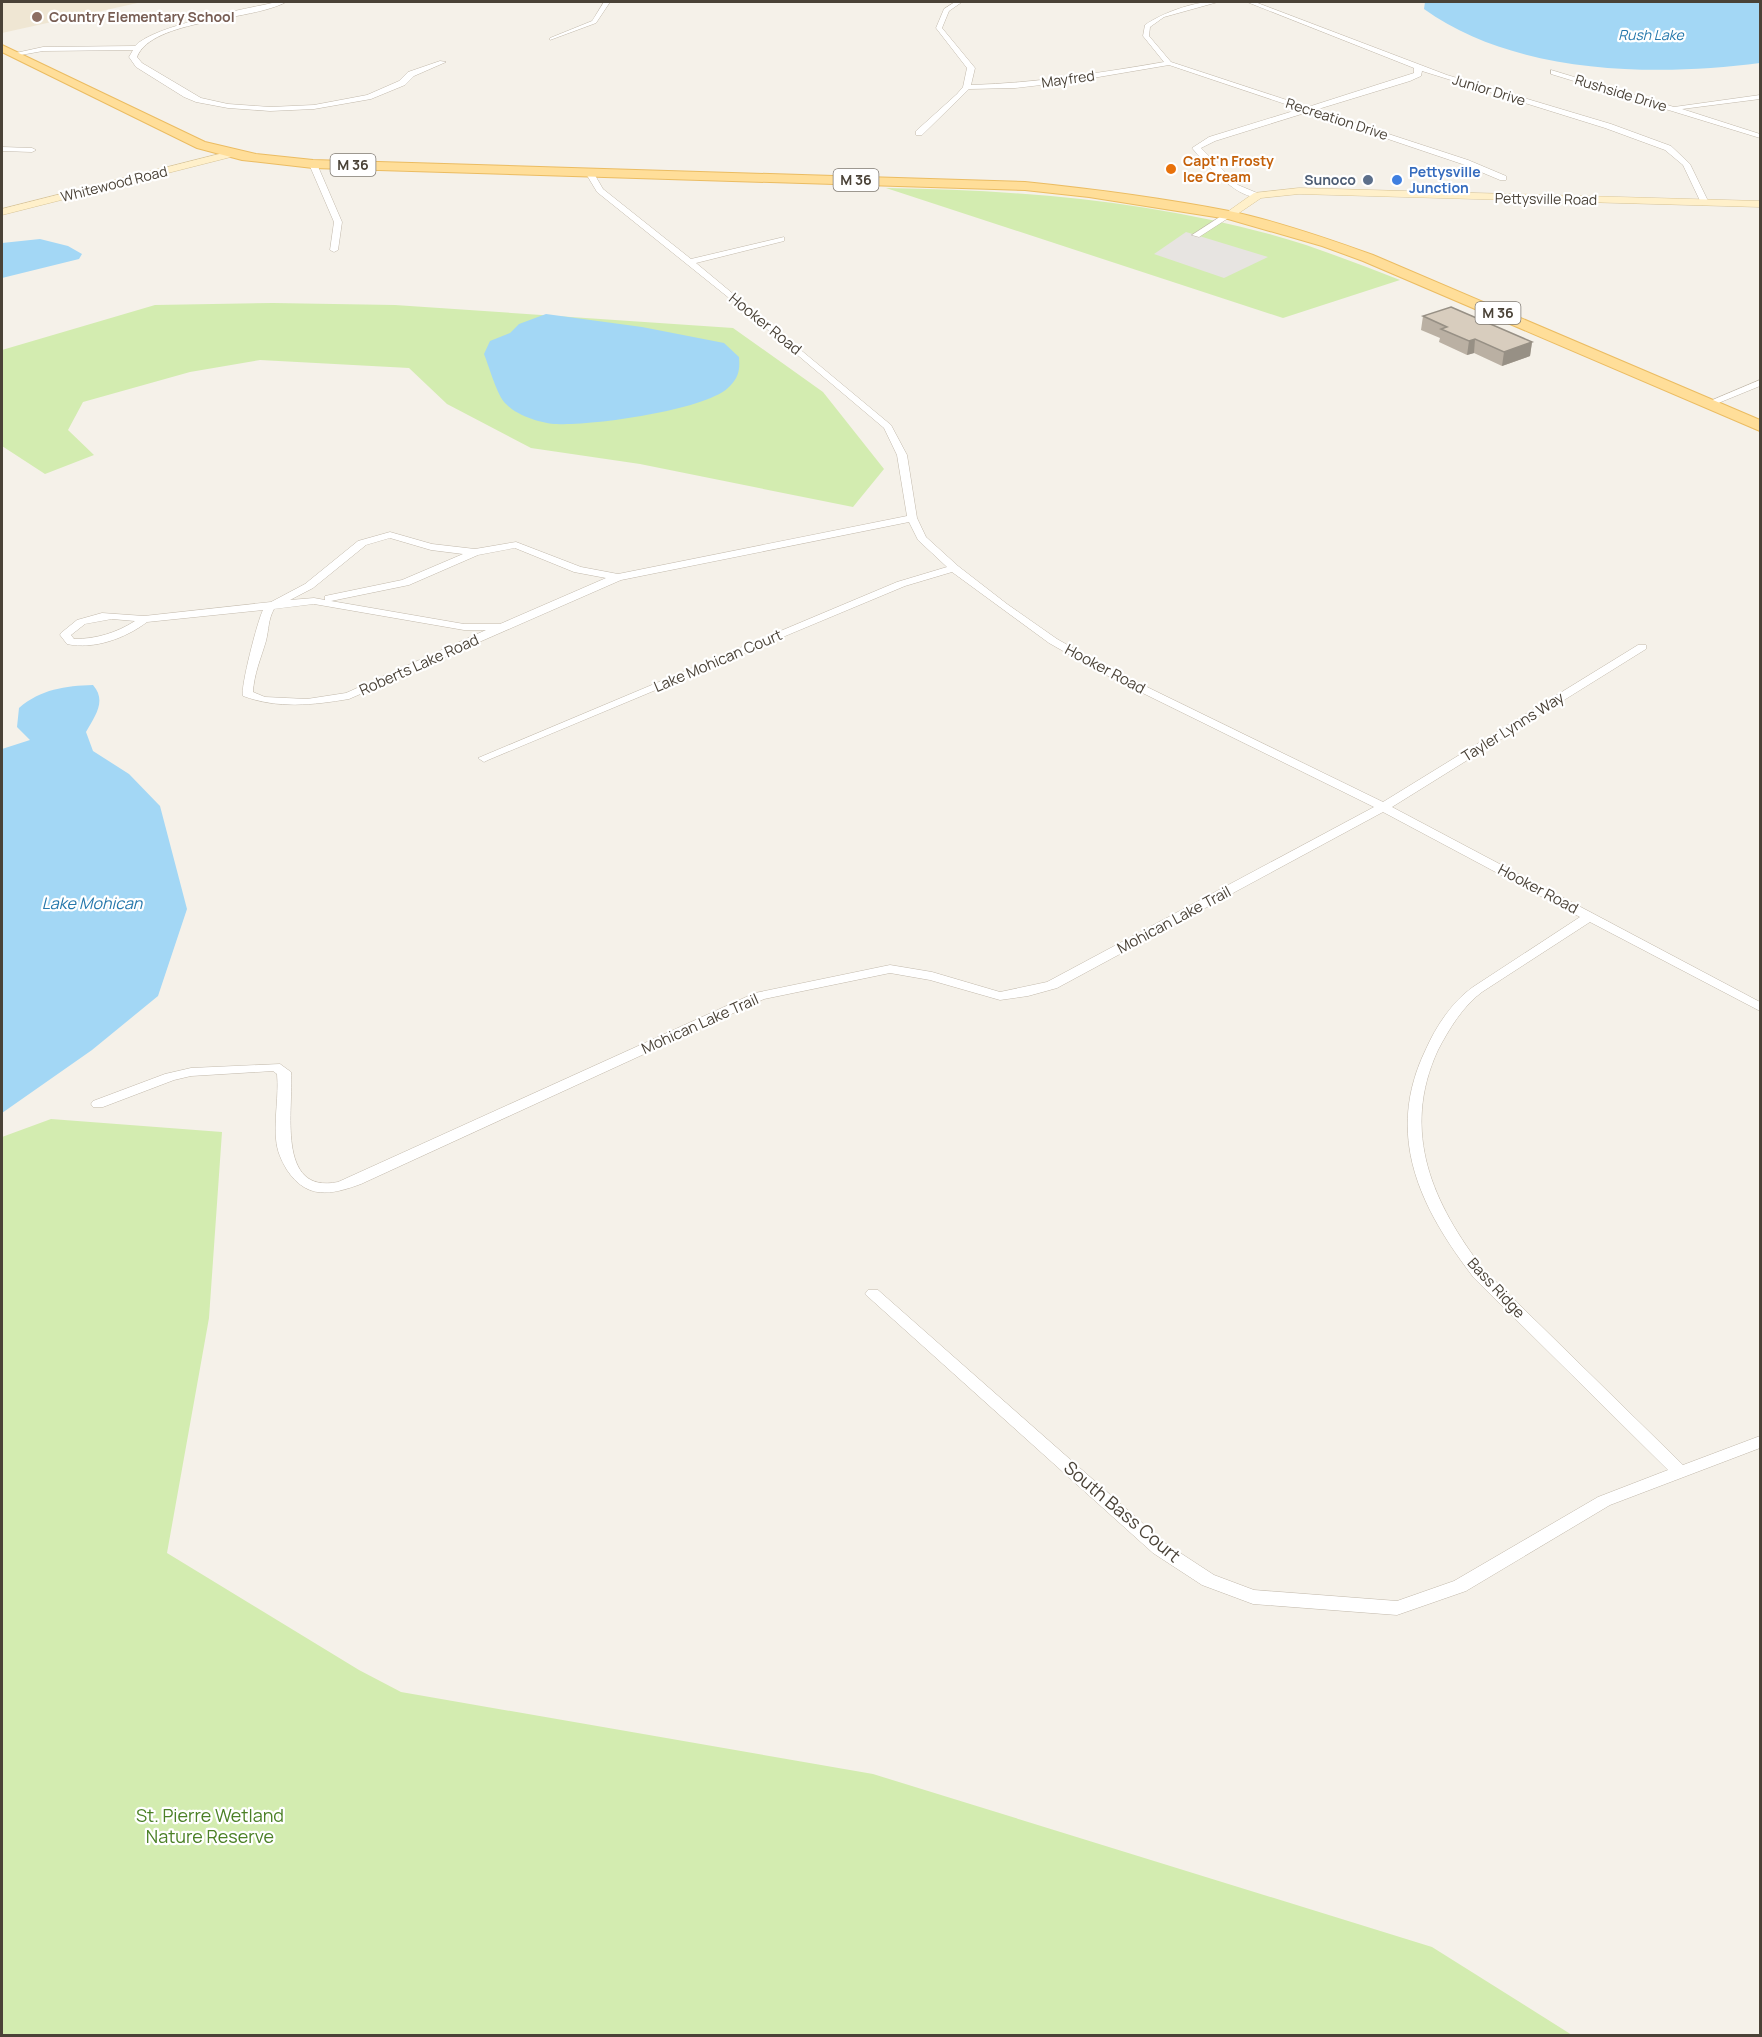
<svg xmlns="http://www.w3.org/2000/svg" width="1762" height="2037" font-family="Manrope,sans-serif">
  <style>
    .education { fill: #efe6d3 }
    .green { fill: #d3ecb0 }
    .parking { fill: #e7e4e1 }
    .water { fill: #a3d7f5 }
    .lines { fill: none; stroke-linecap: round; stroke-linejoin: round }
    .street-casing { stroke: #c2b9ab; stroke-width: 1 }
    .secondary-casing { stroke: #d8c497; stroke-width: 1 }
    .primary-casing { stroke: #ebbc62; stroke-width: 2 }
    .street { fill: #fff; fill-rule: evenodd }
    .secondary { fill: #fff0ca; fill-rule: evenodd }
    .primary { fill: #ffde99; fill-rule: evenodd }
    .wall { fill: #bab0a3 }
    .shaded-wall { fill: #979085 }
    .building { fill: #d8cdbe; stroke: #979085; stroke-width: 1.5 }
    .education-dot { fill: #8d6e63; stroke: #fff; stroke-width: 2 }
    .food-dot { fill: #e8710a; stroke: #fff; stroke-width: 2 }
    .service-dot { fill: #5c6f8a; stroke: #fff; stroke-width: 2 }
    .shop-dot { fill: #3f7fe0; stroke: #fff; stroke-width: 2 }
    .labels { text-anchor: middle; stroke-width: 4.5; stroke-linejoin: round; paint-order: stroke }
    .far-education-label { font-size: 14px; font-weight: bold; fill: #785e54; stroke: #fff; text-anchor: start }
    .far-water-label { font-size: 14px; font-style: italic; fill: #2678ac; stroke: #fff }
    .far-street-label { font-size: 14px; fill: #4a4237; stroke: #fff }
    .far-food-label { font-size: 14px; font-weight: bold; fill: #c56008; stroke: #fff; text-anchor: start }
    .shield { fill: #fff; stroke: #807b73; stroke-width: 1.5 }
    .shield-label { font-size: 14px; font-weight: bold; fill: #4a4237 }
    .far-shop-label { font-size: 14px; font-weight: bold; fill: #366cbe; stroke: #fff; text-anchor: start }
    .far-service-label { font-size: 14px; font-weight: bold; fill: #4e5e75; stroke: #fff; text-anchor: end }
    .street-label { font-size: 15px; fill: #4a4237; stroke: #fff }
    .water-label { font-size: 16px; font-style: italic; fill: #2678ac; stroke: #fff }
    .near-street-label { font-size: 18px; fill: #4a4237; stroke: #fff }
    .near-park-label { font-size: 18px; fill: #4b8026; stroke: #fff }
  </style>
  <rect width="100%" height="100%" fill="#f5f1e9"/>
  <!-- education -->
  <path class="education" d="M2,2H142L2,33Z"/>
  <!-- green -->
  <path class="green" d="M886,188C1026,190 1171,202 1306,245C1338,256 1369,268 1400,280L1283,318Z
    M273,303L395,305L733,328L823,392L884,469L853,507L640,464L531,448L447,404L409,368L260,360L190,372L83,402L68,430L94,455L45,474L2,446V350L155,305Z
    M51,1119L222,1132L209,1318L167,1553L359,1670L401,1692L873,1774L1432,1947L1572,2035H2V1137Z"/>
  <!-- parking -->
  <path class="parking" d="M1186,232L1196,235L1268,257L1224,278L1154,254Z"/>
  <!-- water -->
  <path class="water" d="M1425,2H1760V63C1653,77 1514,74 1424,9Z
    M40,239L68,246L82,254L79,259L2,278V243Z
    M546,314L642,327L724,343L739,357C740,369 739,377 730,386C709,410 590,426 557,424C542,424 516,415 506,404C497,396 489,366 484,354L490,341L510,333L519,324Z
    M93,685C107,701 95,716 86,732L93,751L129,774L160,806L187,909L158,996L92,1050L2,1113V749L30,740L17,727L19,708C41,689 65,686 93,685Z"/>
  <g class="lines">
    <!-- street casing -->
    <g class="street-casing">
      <path id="street" d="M277,2H286C252,21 152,19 137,57L142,63L201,98L228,104L270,107L314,105L367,95L399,81L408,72L440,61L446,62L414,76L405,85L371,99L314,109L270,111L228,108L196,102L184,97L136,67L129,57L133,50L43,51L15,56L11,54L43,47L135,46C154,25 246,9 277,2Z
        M604,2H610L596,23L550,40V38L592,21Z
        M955,2H962L949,11L942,28L975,68L971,85C1036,83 1100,73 1164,62L1143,36L1145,25C1162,13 1197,0 1218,2L1164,17L1150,27L1149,36L1171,62L1308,107L1414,73V68L1247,2H1255L1447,75L1611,124L1671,146L1690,164L1709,203L1702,205L1683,165L1665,150L1605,128L1422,71L1421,76L1410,81L1315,110L1468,160L1506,176V180H1500L1462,164L1308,112L1215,141L1201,148L1238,185L1262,195C1243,206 1204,162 1192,148L1209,137L1300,109L1169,65L1075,81L1015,88L969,89L922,135H916V131L957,94L963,87L967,68L936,28L944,9Z
        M1551,70L1674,107L1760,95V99L1682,109L1760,134V138L1551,74Z
        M2,147L32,148L36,150L32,152L2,151Z
        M313,162L317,164L342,222L338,250L334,252L330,250L334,222L309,164Z
        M586,170H592L603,189L691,259L784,237V241L696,263L891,425L907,455L917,518L926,537L958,566L1007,604L1057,639L1108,668L1383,802L1638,645H1646V649L1392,807L1760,1002V1011L1590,922L1482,992C1463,1006 1449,1029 1438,1050C1400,1132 1433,1204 1484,1270L1683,1465L1760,1436V1448L1610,1505L1466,1591L1397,1615L1253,1604L1202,1585L1153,1553L865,1294L868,1290H878L1165,1543L1214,1575L1254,1590L1397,1601L1454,1581L1598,1497L1668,1470L1474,1278C1420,1208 1384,1135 1426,1049C1436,1026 1453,1001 1473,987L1580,917L1383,812L1057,988L1028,996L1000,1000L930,980L890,973L764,999L361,1184C331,1195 307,1200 287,1170C281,1160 277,1151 276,1139C274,1118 279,1096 277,1074L273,1071L191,1076L174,1080L103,1107H93L91,1104L93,1101L165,1074L191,1068L280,1064L291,1072C294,1107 275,1195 338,1182L755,993L890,965L932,972L1000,992L1047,982L1374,807L1100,672L1049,643L952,572L905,586L488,760L484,762L478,758L897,582L947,567L918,540L909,522L621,580L349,699C313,705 278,709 243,696C240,688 258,619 263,610L147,622C126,638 94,650 67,644L60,635L61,633L77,620L102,613L144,616L271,602L305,584L358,541L390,532L432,544L475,549L516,542L581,567L618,574L907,516L897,455L884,428L749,314L597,192L585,172ZM390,538L431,550L463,554L402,580L325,596V600L314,598L290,600L313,588L366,545ZM515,548L574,572L606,578L500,624H464L331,601L409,585L478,555ZM314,604L464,630H486L346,693L307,699L265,697L253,692C254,674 261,658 266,641C269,629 268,620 274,609ZM112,619L135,621C116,633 96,639 74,639L71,635L85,624Z
        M1226,213L1233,215L1199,237L1192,235Z
        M1760,380V386L1711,406L1703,404Z"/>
    </g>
    <!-- secondary casing -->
    <g class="secondary-casing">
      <path id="secondary" d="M227,152L233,155L231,157L2,215V209Z
        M1299,188L1760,201V207L1299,194L1261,198L1233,217H1225L1223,215L1254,193Z"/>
    </g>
    <!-- primary casing -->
    <g class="primary-casing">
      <path id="primary" d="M2,45L205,142L256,154L313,160L1025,182C1093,189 1162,198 1229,211C1277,221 1326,238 1373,255L1760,420V431L1363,261L1322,246L1228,219L1089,197L1025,190L313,168L242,160L197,148L2,52Z"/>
    </g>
    <!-- street -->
    <use href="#street" class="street"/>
    <!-- secondary -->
    <use href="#secondary" class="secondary"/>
    <!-- primary -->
    <use href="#primary" class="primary"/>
  </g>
  <!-- wall -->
  <path class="wall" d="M1423,316L1532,342L1530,356L1502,366L1474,353L1467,355L1439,342L1440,338L1421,330Z"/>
  <!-- shaded-wall -->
  <path class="shaded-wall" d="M1475,339L1474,353L1467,355L1469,341Z
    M1532,342L1530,356L1502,366L1504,352Z"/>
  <!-- building -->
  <path class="building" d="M1451,307L1532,342L1504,352L1475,339L1469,341L1441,329L1447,327L1423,316Z"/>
  <!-- markers -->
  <circle class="education-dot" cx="37" cy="17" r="6"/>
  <circle class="food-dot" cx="1171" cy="169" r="6"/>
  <circle class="service-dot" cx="1368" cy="180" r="6"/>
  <circle class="shop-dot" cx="1397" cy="180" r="6"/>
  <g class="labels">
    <!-- far-education labels -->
    <g class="far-education-label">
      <text x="49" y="22">Country Elementary School</text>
    </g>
    <!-- far-water labels -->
    <g class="far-water-label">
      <text x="1651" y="40">Rush Lake</text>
    </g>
    <!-- far-street labels -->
    <g class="far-street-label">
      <text transform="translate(1068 79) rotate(-8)" y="5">Mayfred</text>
      <text transform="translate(1489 90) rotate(17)" y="5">Junior Drive</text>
      <text transform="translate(1621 93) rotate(17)" y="5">Rushside Drive</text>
      <text transform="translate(1337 119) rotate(18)" y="5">Recreation Drive</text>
      <text transform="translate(114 184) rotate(-14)" y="5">Whitewood Road</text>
      <text transform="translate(1546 199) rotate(1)" y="5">Pettysville Road</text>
    </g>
    <!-- far-food labels -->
    <g class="far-food-label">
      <text x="1183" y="166">Capt'n Frosty<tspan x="1183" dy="16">Ice Cream</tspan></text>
    </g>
    <!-- shield labels -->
    <g class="shield">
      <rect x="330.5" y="154" width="45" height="22" rx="4.5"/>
      <rect x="833.5" y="169" width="45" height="22" rx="4.5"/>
      <rect x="1475.5" y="302" width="45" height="22" rx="4.5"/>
    </g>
    <g class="shield-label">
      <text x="353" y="170">M 36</text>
      <text x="856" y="185">M 36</text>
      <text x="1498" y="318">M 36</text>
    </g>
    <!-- far-shop labels -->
    <g class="far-shop-label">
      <text x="1409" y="177">Pettysville<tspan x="1409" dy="16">Junction</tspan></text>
    </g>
    <!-- far-service labels -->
    <g class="far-service-label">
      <text x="1356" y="185">Sunoco</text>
    </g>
    <!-- street labels -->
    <g class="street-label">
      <text transform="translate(765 324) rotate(39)" y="5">Hooker Road</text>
      <text transform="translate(718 661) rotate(-23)" y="5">Lake Mohican Court</text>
      <text transform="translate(419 665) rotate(-24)" y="5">Roberts Lake Road</text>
      <text transform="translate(1105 669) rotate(28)" y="5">Hooker Road</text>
      <text transform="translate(1513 727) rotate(-32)" y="5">Tayler Lynns Way</text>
      <text transform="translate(1538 889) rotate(28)" y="5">Hooker Road</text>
      <text transform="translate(1174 920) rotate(-28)" y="5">Mohican Lake Trail</text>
      <text transform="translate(700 1024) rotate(-24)" y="5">Mohican Lake Trail</text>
      <text transform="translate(1496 1288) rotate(47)" y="5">Bass Ridge</text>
    </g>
    <!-- water labels -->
    <g class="water-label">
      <text x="92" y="909">Lake Mohican</text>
    </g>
    <!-- near-street labels -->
    <g class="near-street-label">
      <text transform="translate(1122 1512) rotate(40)" y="6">South Bass Court</text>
    </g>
    <!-- near-park labels -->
    <g class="near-park-label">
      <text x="210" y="1822">St. Pierre Wetland<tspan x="210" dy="21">Nature Reserve</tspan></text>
    </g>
  </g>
  <!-- border -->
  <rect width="1762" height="2037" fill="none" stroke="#4a4237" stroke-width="6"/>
</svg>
